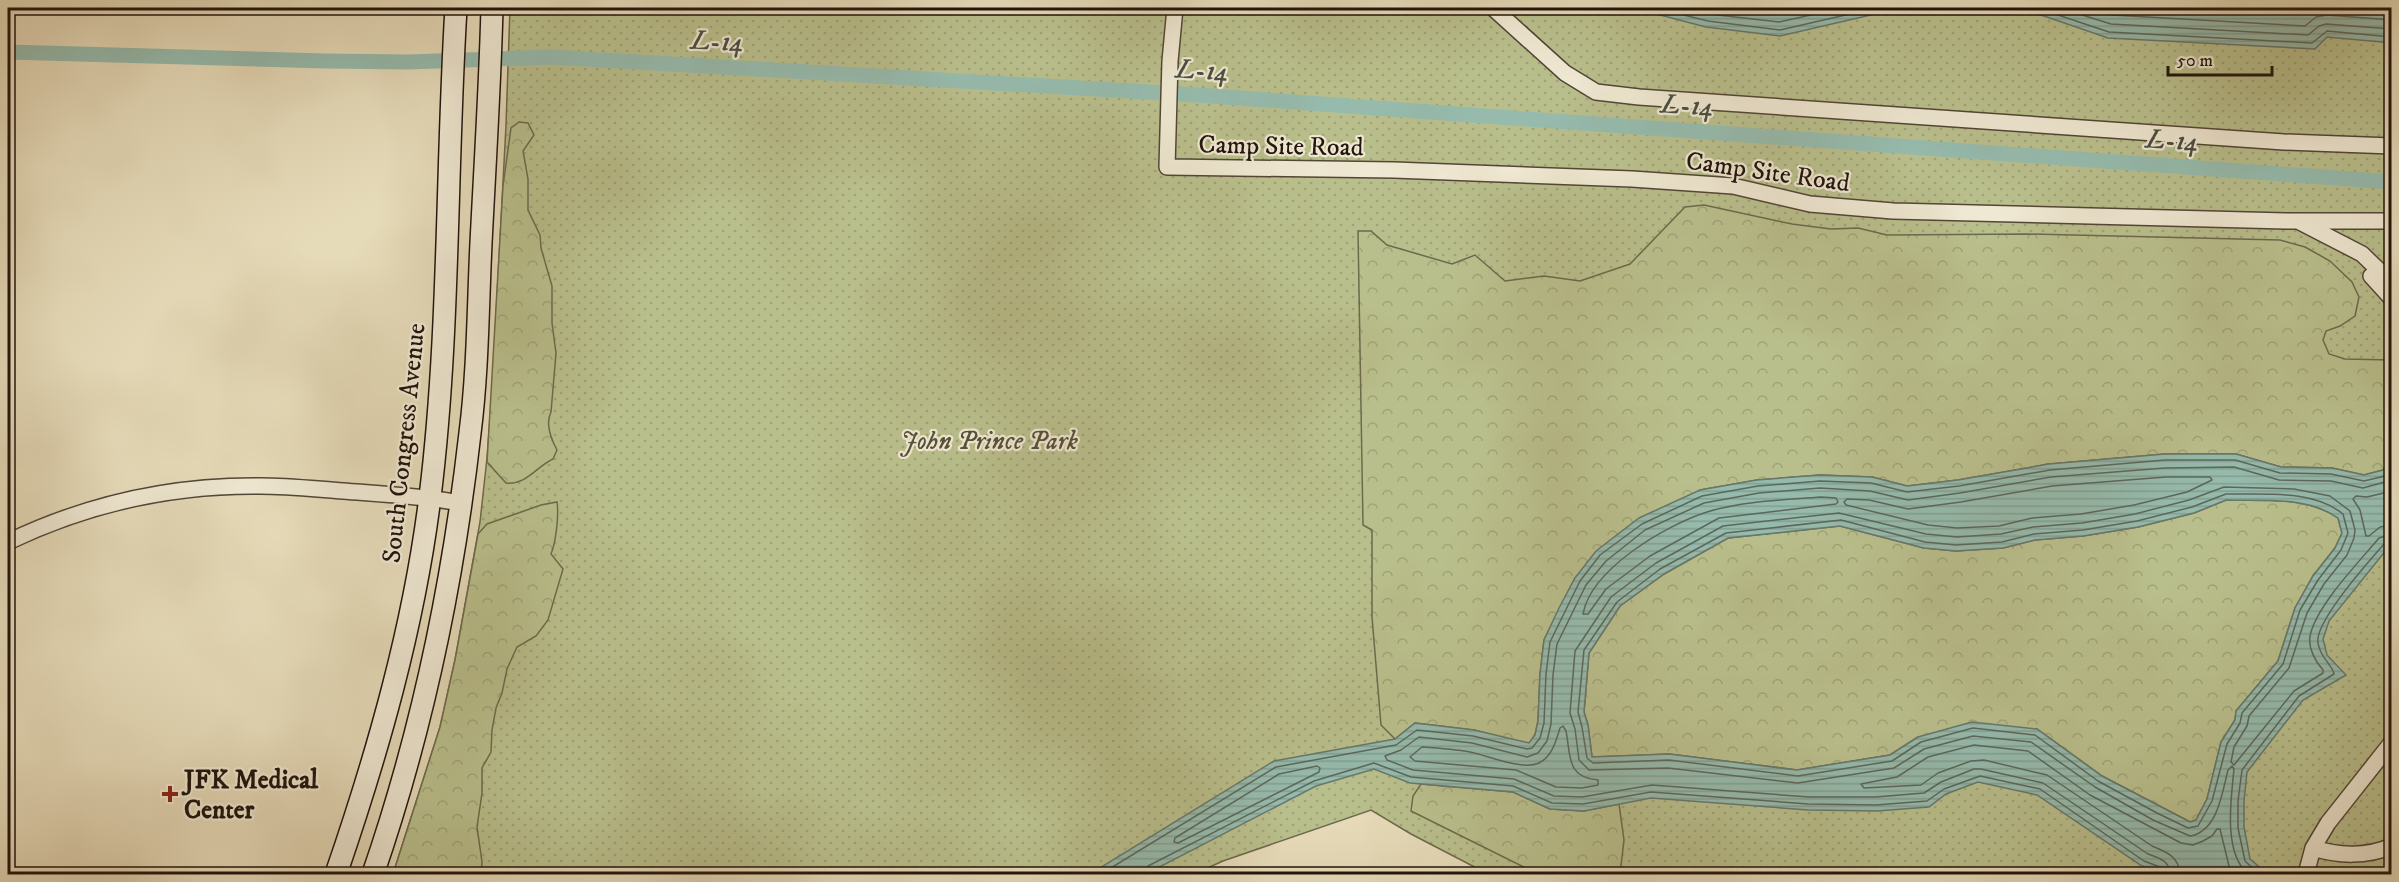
<svg xmlns="http://www.w3.org/2000/svg" width="2399" height="882" font-family="'IM FELL DW Pica',serif">
  <style>
    .grass { fill: url(#grass-dots); stroke: #6c6a4c; stroke-width: 1.5 }
    .forest { fill: url(#forest-crowns); stroke: #6c6a4c; stroke-width: 1.5 }
    .water { fill: url(#water-rules); stroke: #67786d; stroke-width: 1.5; fill-rule: evenodd }
    .lines { fill: none; stroke-linecap: round; stroke-linejoin: round }
    .shore { stroke: #5b685c; stroke-width: 1.5 }
    .canal { stroke: #96bbad; stroke-width: 15 }
    .street-casing { stroke: #524637; stroke-width: 18 }
    .secondary-casing { stroke: #20140c; stroke-width: 24 }
    .street { stroke: #efe8d2; stroke-width: 15 }
    .secondary { stroke: #efe8d2; stroke-width: 21 }
    .poi-dot { fill: #8f2418; stroke: #efe8d2; stroke-width: 2 }
    .labels { text-anchor: middle; stroke-width: 4.5; stroke-linejoin: round; paint-order: stroke }
    .street-label { font-size: 26px; fill: #20140c; stroke: #efe8d2 }
    .park-label { font-size: 26px; font-style: italic; fill: #565039; stroke: #efe8d2 }
    .poi-label { font-size: 26px; font-weight: bold; fill: #20140c; stroke: #efe8d2; text-anchor: start }
    .water-label { font-size: 27px; font-style: italic; fill: #494e44; stroke: #efe8d2 }
  </style>
  <defs>
    <pattern id="grass-dots" width="8" height="8" patternUnits="userSpaceOnUse" patternTransform="scale(1.5)"><rect width="8" height="8" fill="#b9bf8c"/><path d="M2 2h.1M6 6h.1" fill="none" stroke="#9fa378" stroke-width="1.8" stroke-linecap="round"/></pattern>
    <pattern id="forest-crowns" width="20" height="18" patternUnits="userSpaceOnUse" patternTransform="scale(1.5)"><rect width="20" height="18" fill="#b9bf8c"/><path d="M2 6a3 3 0 1 1 6 0M12 15a3 3 0 1 1 6 0" fill="none" stroke="#9fa378"/></pattern>
    <pattern id="water-rules" width="6" height="5" patternUnits="userSpaceOnUse" patternTransform="scale(1.5)"><rect width="6" height="5" fill="#96bbad"/><path d="M0 2.5h6" fill="none" stroke="#81a094"/></pattern>
  </defs>
  <rect width="100%" height="100%" fill="#e6dbb9"/>
  <filter id="stains"><feTurbulence type="fractalNoise" baseFrequency=".00333" numOctaves="4"/><feColorMatrix values="0 0 0 0 .2 0 0 0 0 .09 0 0 0 0 .02 0 0 0 .5 -.17"/></filter>
  <radialGradient id="worn" r=".72"><stop offset=".6" stop-color="#630" stop-opacity="0"/><stop offset="1" stop-color="#630" stop-opacity=".3"/></radialGradient>
  <!-- grass -->
  <path class="grass" d="M510,8H2391V874H1488L1411,834L1371,810L1223,861L1194,874H393L440,727L455,660L480,522L487,458L492,392L506,125Z"/>
  <!-- forest -->
  <path class="forest" d="M519,122L528,123L534,135L523,151L528,179V210L540,235L541,248L552,286V323L556,353L551,412C545,424 551,439 557,450L553,459C537,466 527,485 506,483L487,462L503,186L511,128Z
    M1704,205L1792,224L1831,229L1858,228L1887,235L2027,234L2280,240L2305,247L2330,261L2352,282L2359,297L2355,316L2340,326L2326,331L2323,340L2329,354L2345,359L2391,360V458L2383,470L2364,475L2332,468L2281,467L2236,454H2165L2049,464L1958,480L1907,486L1872,477L1820,475L1757,480L1700,490L1575,578L1544,640L1540,674L1538,721L1535,735L1529,744L1474,730L1415,723L1395,739L1381,725L1372,617V530L1363,525L1358,231H1371L1387,245L1452,264L1475,255L1505,281L1544,276L1580,281L1630,264L1685,207Z
    M2226,500C2263,501 2306,496 2338,518L2342,533L2335,548L2313,576L2295,608L2278,661L2236,711L2235,720L2221,742L2207,799L2196,820L2190,822L2102,776L2037,729L1918,737L1890,755L1797,770L1669,754L1592,757L1588,725L1584,712L1589,653L1620,606L1664,574L1728,538L1840,526L1924,548L1956,551L2003,548L2035,540L2083,536L2138,527L2194,513Z
    M557,502C559,515 556,542 551,554L563,569L548,620L536,636L517,647L507,669L502,693L496,708L492,730L491,752L482,768V793L477,827L482,862L481,874H393L440,727L455,660L478,534L487,524L541,505Z
    M1421,784L1513,792L1550,809L1584,811L1619,804L1624,840L1620,874H1538L1411,811L1413,796Z"/>
  <!-- water -->
  <path class="water" d="M1639,8H2391L2392,43L2327,37L2315,49L2108,38L2041,15L1984,8L1888,11L1780,36L1706,27L1641,10Z
    M2165,454H2236L2281,467L2332,468L2364,475L2383,470L2391,458V544L2329,621L2323,639L2327,655L2346,675L2303,700L2247,772L2244,801V827L2250,859L2268,874H2164L2142,866L2037,795L1978,782L1946,794L1929,807L1877,811L1808,810L1651,798L1584,811L1550,809L1513,792L1410,783L1374,769L1316,786L1146,874H1090L1274,761L1395,739L1415,723L1474,730L1529,743L1535,735L1538,721L1540,674L1544,640L1559,608L1575,578L1596,551L1639,518L1700,490L1757,480L1820,475L1872,477L1907,486L1958,480L2049,464ZM2226,500C2263,501 2307,496 2338,518L2342,533L2335,548L2313,576L2295,608L2278,661L2236,711L2235,720L2221,742L2207,799L2196,820L2190,822L2102,776L2037,729L1972,722L1918,737L1890,755L1797,770L1669,754L1592,757L1588,725L1584,712L1589,653L1620,606L1664,574L1728,538L1840,526L1924,548L1956,551L2003,548L2035,540L2083,536L2138,527L2194,513Z"/>
  <g class="lines">
    <!-- shore -->
    <path class="shore" d="M1655,8L1708,21L1780,30L1876,8
      M1684,8L1709,14L1779,22L1843,8
      M1732,8L1779,13L1803,8
      M2029,8L2043,10L2109,32L2312,43L2327,31L2392,37
      M2060,8L2111,24L2308,35L2319,26L2326,24L2392,29
      M2089,8L2112,15L2305,26L2316,17L2327,15L2392,20
      M2166,477H2210L2212,480L2187,492L2134,505L2081,514L2032,518L1999,526L1957,528L1928,525L1846,505L1844,502L1847,499L1869,500L1908,509L1961,502L2052,486Z
      M2392,491L2367,497L2356,496L2353,499L2360,510L2366,536H2369L2380,527L2392,525
      M2226,494C2264,495 2312,489 2343,514L2348,533L2341,550L2318,580L2300,610L2283,664L2242,713L2240,723L2227,744L2212,801L2198,826L2188,828L2157,813L2098,781L2035,735L1973,728L1921,742L1892,761L1798,776L1669,760L1593,763L1587,758L1582,727L1578,712L1584,650L1617,602L1660,569L1726,533L1841,520L1925,542L1956,545L2002,542L2034,534L2083,530L2137,521L2192,507Z
      M1821,497L1836,498L1838,502L1836,504L1719,518L1650,556L1606,589L1588,614H1583C1591,569 1666,525 1707,512C1742,501 1784,500 1821,497Z
      M1563,726L1566,731C1571,756 1566,777 1598,780V785L1582,788L1556,787L1516,770L1415,761L1410,757L1422,747C1438,748 1454,749 1470,752C1487,755 1522,771 1539,763C1552,757 1556,741 1560,728Z
      M1317,766L1320,768L1319,772L1178,843L1174,842L1175,838L1279,774Z
      M1101,874L1276,767L1396,745L1417,730L1473,736L1527,749L1532,748L1540,738L1544,723L1546,674L1550,642L1580,581L1600,555L1642,524L1702,496L1758,486L1820,481L1871,483L1907,492L1959,486L2050,470L2165,460H2235L2280,473L2331,474L2364,481L2385,476L2392,468
      M1144,874L1148,866L1314,781L1374,763L1411,777L1513,786L1552,803L1583,804L1651,792L1808,804L1876,805L1927,801L1944,789L1980,776L2040,789L2144,861L2160,867L2163,874
      M2170,874C2170,861 2159,858 2148,854L2043,783L1981,769H1974L1941,782L1924,793L1876,797H1809L1652,785L1582,797L1554,796L1514,779L1413,770L1387,760L1385,756L1401,750L1419,737L1472,743L1527,757L1538,753L1547,741L1551,724L1553,675L1557,644L1586,585L1606,561L1645,530L1704,503L1759,493L1820,488L1870,491L1908,500L1960,493L2051,477L2165,468L2234,467L2279,480L2331,481L2363,488L2392,480
      M2180,874C2179,857 2167,852 2152,846L2047,775L1984,760L1971,761L1938,773L1921,785L1864,788L1861,784L1897,777L1928,757L1974,745L2028,751L2090,795L2181,843L2193,845L2203,841L2212,836L2217,829H2220L2229,866L2234,874
      M2248,874C2223,853 2231,799 2234,769L2232,766L2228,770C2222,793 2218,831 2190,836L2153,820L2095,787L2031,742L1973,736L1924,749L1894,768L1798,783L1668,768L1589,770L1579,760L1575,729L1570,713L1575,651L1611,597L1656,563L1723,526L1839,513L1926,534L1957,537L2001,534L2033,527L2082,523L2135,514L2189,500L2224,487L2294,489L2330,496L2350,511L2355,530L2354,538L2347,555L2324,584L2307,613L2289,668L2249,716L2247,726L2234,747L2231,762L2234,765L2294,691L2323,673V670C2315,661 2308,648 2310,636C2316,606 2359,562 2379,538L2392,534
      M2259,874L2245,861L2238,828V801L2242,770L2299,696L2334,674C2332,664 2320,658 2318,643C2314,622 2369,561 2384,544L2392,541"/>
    <!-- canal -->
    <path class="canal" d="M8,52L326,61L408,62L552,57L1198,95L2392,182"/>
    <!-- street casing -->
    <g class="street-casing">
      <path id="street" d="M1175,8L1170,61L1167,167L1394,170L1632,179L1733,186L1810,204L1893,211L2286,221H2392
        M1493,8L1565,73L1596,92L1639,97L2284,142L2392,146
        M2298,221L2362,254L2392,283
        M2371,276L2392,299
        M8,542C87,504 172,485 260,486C288,486 315,489 343,491C382,494 422,496 461,503
        M2313,848C2338,856 2367,857 2392,846
        M2306,874L2313,848L2328,823L2392,742"/>
    </g>
    <!-- secondary casing -->
    <g class="secondary-casing">
      <path id="secondary" d="M336,874C378,752 414,626 430,497C450,335 446,170 456,8
        M373,874C422,732 453,583 470,433C478,370 478,306 481,243C485,164 490,86 492,8"/>
    </g>
    <!-- street -->
    <use href="#street" class="street"/>
    <!-- secondary -->
    <use href="#secondary" class="secondary"/>
  </g>
  <!-- markers -->
  <path class="poi-dot" d="M167 785h6v6h6v6h-6v6h-6v-6h-6v-6h6z"/>
  <g class="labels">
    <!-- street labels -->
    <g class="street-label">
      <text transform="translate(1281 145) rotate(1)" y="9">Camp Site Road</text>
      <text transform="translate(1768 171) rotate(8)" y="9">Camp Site Road</text>
      <text transform="translate(403 443) rotate(-84)" y="9">South Congress Avenue</text>
    </g>
    <!-- park labels -->
    <g class="park-label">
      <text x="989" y="449">John Prince Park</text>
    </g>
    <!-- poi labels -->
    <g class="poi-label">
      <text x="184" y="788">JFK Medical<tspan x="184" dy="30">Center</tspan></text>
    </g>
    <!-- water labels -->
    <g class="water-label">
      <text transform="translate(717 41) rotate(3)" y="9">L-14</text>
      <text transform="translate(1202 70) rotate(4)" y="9">L-14</text>
      <text transform="translate(1687 105) rotate(4)" y="9">L-14</text>
      <text transform="translate(2172 140) rotate(4)" y="9">L-14</text>
    </g>
  </g>
  <!-- margin -->
  <rect width="2399" height="882" fill="none" stroke="#e6dbb9" stroke-width="30"/>
  <rect x="9" y="9" width="2381" height="864" fill="none" stroke="#20140c" stroke-width="3"/>
  <rect x="15" y="15" width="2369" height="852" fill="none" stroke="#20140c" stroke-width="1.5"/>
  <!-- scale -->
  <path d="M2168 66v9h104v-9" fill="none" stroke="#20140c" stroke-width="3"/>
  <text x="2177" y="66" font-size="18" fill="#20140c" stroke="#efe8d2" stroke-width="4.5" paint-order="stroke">50 m</text>
  <rect width="100%" height="100%" filter="url(#stains)"/>
  <rect width="100%" height="100%" fill="url(#worn)"/>
</svg>
